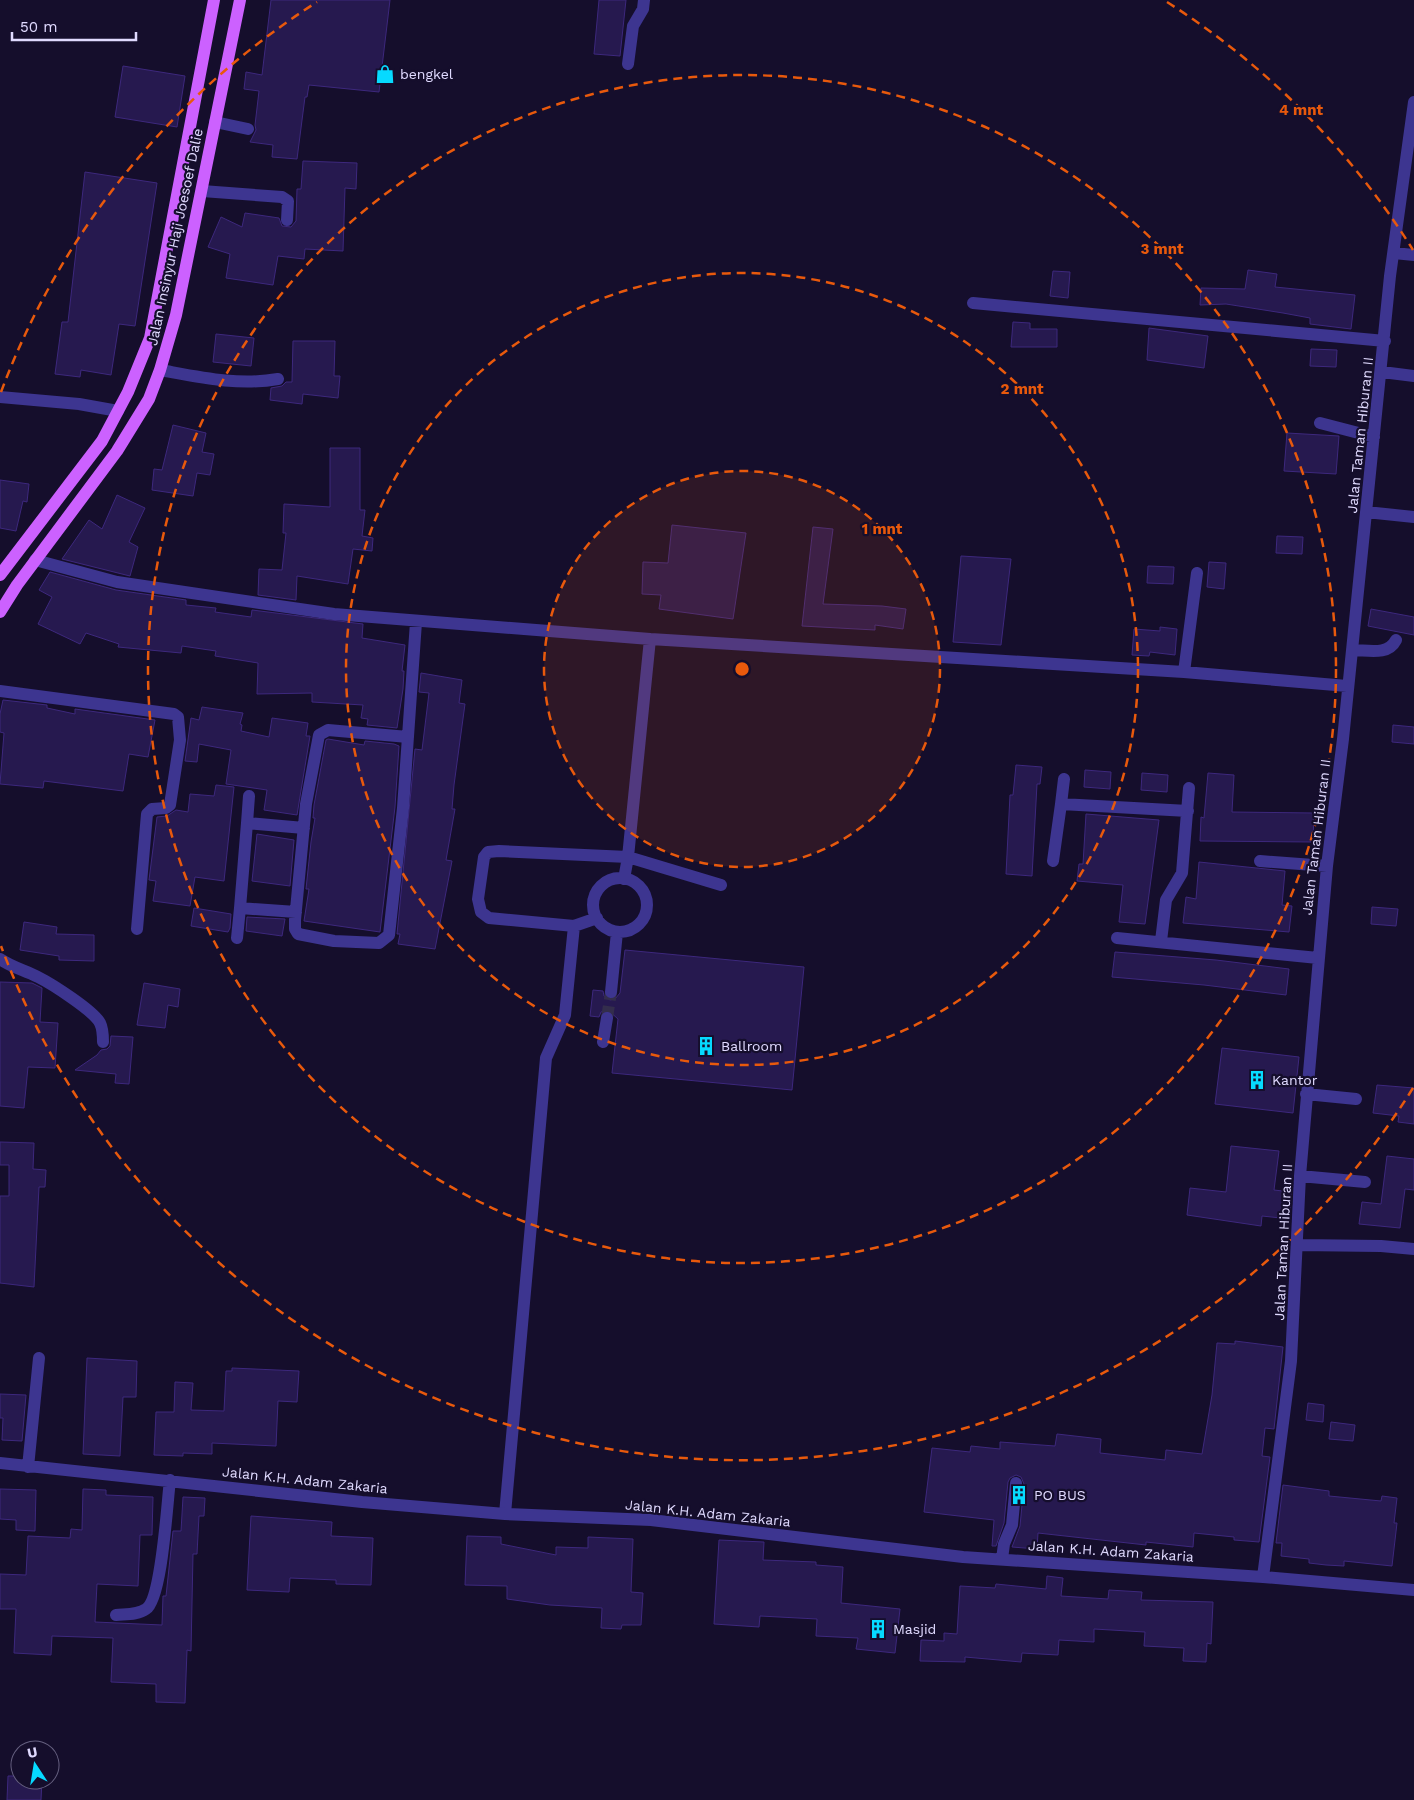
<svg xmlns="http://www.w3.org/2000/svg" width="1414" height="1800" font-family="'Work Sans',sans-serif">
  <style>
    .building { fill: #26194f; stroke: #3d287d }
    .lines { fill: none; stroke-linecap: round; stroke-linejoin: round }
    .minor-tunnel { stroke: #332d4c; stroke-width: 12; stroke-dasharray: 12 6; stroke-linecap: butt }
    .minor { stroke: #3d3590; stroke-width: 12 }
    .major { stroke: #cc61ff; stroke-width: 12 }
    .ring { fill: none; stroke: #e8590c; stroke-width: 2.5; stroke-dasharray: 9 6 }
    .labels { text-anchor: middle; stroke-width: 4.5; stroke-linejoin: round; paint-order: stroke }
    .poi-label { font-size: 14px; fill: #e0daff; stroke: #150e2c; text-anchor: start }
    .street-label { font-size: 14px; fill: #e0daff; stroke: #150e2c }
    .centre { fill: #e8590c; stroke: #150e2c; stroke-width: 2.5 }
    .ring-label { font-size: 15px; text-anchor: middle; font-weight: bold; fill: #e8590c; stroke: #150e2c; stroke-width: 4.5; stroke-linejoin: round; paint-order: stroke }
  </style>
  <rect width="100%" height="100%" fill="#150e2c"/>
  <!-- building -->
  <path class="building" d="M271,0H390L379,92L309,85L307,97H305L297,159L272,157L273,145L250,142L256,130L255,125L259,91L244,89L246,72L262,75Z
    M599,0H626L620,56L594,54Z
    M123,66L185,76L177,127L115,117Z
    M303,161L357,163L356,189L345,188L343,251L305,249L304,259L278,256L273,285L226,278L230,254L208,247L221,217L242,227L245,213L279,218L282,226L291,227L296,221L297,189H301Z
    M85,172L157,183L135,326L119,324L111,375L81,370L80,377L55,374L62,322H68Z
    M1248,270L1277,274L1275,287L1355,295L1351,329L1310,324V318L1283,313L1226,304L1200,305L1201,288L1245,289Z
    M1053,271L1070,272L1068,298L1050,296Z
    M1013,322L1030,323V329H1057V347H1011Z
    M1149,328L1208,336L1204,368L1147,360Z
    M216,334L254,338L251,366L213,362Z
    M293,341H335L334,376H340L338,398L303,394L302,404L270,400L271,388L282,386L286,382H292Z
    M1311,349L1337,350L1336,367L1310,366Z
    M173,425L206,433L202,452L214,454L210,475L197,473L193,496L152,490L154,469L162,470Z
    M1287,433L1339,436L1336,474L1284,471Z
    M330,448H360V510H365L362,536L373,538L372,551L353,549L348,584L297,576L296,600L258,595L259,569L282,570L286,533H283L284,504L330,507Z
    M0,480L29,484L27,502L23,501L16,531L0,528Z
    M117,495L145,508L129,542L138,547L130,576L62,559L89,520L102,529Z
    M672,525L746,533L733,619L659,609L661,595L642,594L643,562L668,563Z
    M813,527L833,529L823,604L882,606L906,609L903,629L875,625V630L802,626Z
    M1277,536L1303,537L1302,554L1276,553Z
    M961,556L1011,559L1001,645L953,642Z
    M1209,562L1226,563L1224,589L1207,587Z
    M1148,566L1174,567L1173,584L1147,583Z
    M50,572L116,590L186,600V605L216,608L215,612L251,617L252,610L363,624L362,638L405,645L402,671H404L403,689L397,728L367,725L368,719L361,718L363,705L312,702V693L257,694L258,663L215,656L216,651L182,646L181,653L118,647L119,644L86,633L80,644L38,624L52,597L39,590Z
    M1371,609L1414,617V635L1368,626Z
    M1160,627L1177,629L1175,655L1150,652L1149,656L1132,655L1134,629L1160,631Z
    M421,673L462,680L459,703L465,704L454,785L452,809H455L446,860L452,861L435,949L398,944L400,934H397L415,749L422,750L429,693L419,692Z
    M3,700L47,705V708L75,714V709L155,720L148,757L129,754L123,791L44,781L43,788L0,784L4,733L0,732V714Z
    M202,707L243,713L240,724L242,725L241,731L269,737L272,718L308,723L306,736H310L297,815L264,810L267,790L226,784L231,750L199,744L197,762L185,761L191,718L199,720Z
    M1393,725L1414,727V744L1392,742Z
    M328,739L364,745L365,741L394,744L399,746L395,807L380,932L304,921L309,889H306L311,842L315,818H313L314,805L326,740Z
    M1016,765L1042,767L1040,784H1037L1032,876L1006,874L1010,795H1013Z
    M1085,770L1111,772L1110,789L1084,787Z
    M1142,773L1168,775L1167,792L1141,790Z
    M1208,773L1234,775L1232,812L1314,813L1313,842L1200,841L1201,817L1204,818Z
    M216,785L234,787L224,881L195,877L190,906L153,901L156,881L149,880L157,817L167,816L176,810L188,812L190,794L214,796Z
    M1086,814L1159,820L1145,924L1119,922L1123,885L1077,881L1079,864H1083Z
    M257,834L294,840L290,886L252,881Z
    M1199,862L1285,871L1282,905L1292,906L1289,932L1183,923L1186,897L1196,899Z
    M1372,907L1398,909L1396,926L1371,924Z
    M194,908L231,914L230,928L228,932L191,926Z
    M247,917L285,919L282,936L246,931Z
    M24,922L57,927L56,934L94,935V961L59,960V956L20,950Z
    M625,950L804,967L792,1090L612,1073L618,1019L608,1010L601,1012L599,1017L590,1016L593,990L603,991L604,996L610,1000L615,999L620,993Z
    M1115,952L1216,960L1289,969L1286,995L1204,985L1112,977Z
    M0,982L32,983L42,988L40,1022L58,1023L55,1068L28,1067L24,1108L0,1106Z
    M144,983L180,989L178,1007L168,1005L165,1028L137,1025Z
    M111,1036L133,1037L129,1084L115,1083L116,1074L75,1070L97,1055L101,1050L107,1049L110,1046Z
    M1222,1048L1299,1057L1293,1113L1215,1104Z
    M1377,1085L1414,1088V1124L1398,1122L1399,1116L1373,1113Z
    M0,1142L34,1143L33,1169L46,1170L45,1187H39L34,1287L0,1283V1196H9V1165H0Z
    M1231,1146L1279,1151L1274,1190L1291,1192L1290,1219L1262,1216L1261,1226L1187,1215L1190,1188L1226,1192Z
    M1387,1156L1414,1159V1190L1405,1189L1400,1228L1359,1224L1362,1202L1381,1204Z
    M1235,1341L1283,1347L1274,1429L1265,1428L1262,1456L1270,1457L1259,1542L1234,1540V1537L1194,1533L1193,1547L1146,1542V1545L1038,1533L1037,1549L1012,1547L1020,1526L1024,1484L1021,1477L1016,1475L1010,1478L1008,1482L1004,1523L996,1546H992L994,1520L924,1512L932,1448L970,1452L971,1446L1000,1449V1442L1055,1446L1057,1434L1101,1439L1100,1453L1165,1460L1166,1450L1202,1454L1212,1395L1217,1343L1235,1344Z
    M87,1358L137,1361L136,1397H123L120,1456L83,1454Z
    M232,1368L299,1371L297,1402L278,1401L276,1446L212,1443V1454L183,1453V1456L154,1455L156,1412H174L175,1382L193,1383L191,1410L224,1411L226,1371H232Z
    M0,1394L26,1395L22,1441L2,1440L3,1418H0Z
    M1308,1403L1324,1405L1323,1422L1306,1420Z
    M1331,1422L1355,1425L1353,1441L1329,1439Z
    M1283,1485L1329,1491V1496L1381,1501L1382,1496L1397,1498L1394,1523H1397L1392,1566L1344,1561V1566L1326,1565L1309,1563V1559L1281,1556L1282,1543H1276Z
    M0,1489L36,1490L35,1531L16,1530V1520L0,1519Z
    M83,1489L106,1490V1495L153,1497L152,1535H140L138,1586L97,1584L95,1622L162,1625L163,1596H166L173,1531H181L183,1497L205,1498L204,1516H199L197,1554H193L191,1651L187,1650L185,1703L156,1702V1684L111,1682L113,1638L52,1636L51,1655L14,1653L16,1609H0V1574L26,1575L28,1536L70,1538L71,1529L82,1530Z
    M251,1516L332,1522L331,1536L373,1538L371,1585L336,1584V1580L290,1578L289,1592L247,1590Z
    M467,1536L501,1537V1544L556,1555V1547L588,1548V1537L633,1539L631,1592L643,1593L641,1625H622L621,1629L601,1628L602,1608L550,1605L507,1599V1586L465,1585Z
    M719,1540L764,1542L763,1560L816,1562V1565L843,1567L841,1603L900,1609L895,1653L856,1649L858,1638L816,1636L817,1619L760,1616L759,1627L714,1624Z
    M1047,1576L1063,1578L1061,1596L1108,1599L1109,1590L1142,1592L1141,1600L1213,1602L1211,1644L1207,1643L1206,1662L1183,1661L1184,1648L1144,1646L1145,1632L1094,1629V1642L1059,1640L1058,1655L1022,1653L1021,1662L965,1657V1662L920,1661L921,1640L944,1641V1633L957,1634L960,1586L995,1588L996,1584L1046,1589Z
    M8,1776H20V1780H42L41,1800H7Z"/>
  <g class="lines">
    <!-- minor-tunnel -->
    <path class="minor-tunnel" d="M607,1018L611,992"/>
    <!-- minor -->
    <path class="minor" d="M628,64L633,26L643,9L644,0
      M215,122L248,129
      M202,191L282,197L288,201L287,220
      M1394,253L1414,255
      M973,303L1385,341
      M160,370C199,377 238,386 278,379
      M1382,372L1414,376
      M0,397L79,404L118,411
      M1320,423L1374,437
      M1366,512L1414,517
      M35,560L117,582L334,614L650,639L1184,672L1347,686
      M1352,650C1368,650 1388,656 1396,640
      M1184,672L1197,573
      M0,691L174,714L178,717L180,740L170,805L166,808L152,809L147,814L137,929
      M408,737L328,730L319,735L306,804L295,920V929L298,934L334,941L379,943L389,935L403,808L416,622
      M1064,779L1061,804L1188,811
      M247,823L249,796
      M1053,861L1061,804
      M1260,861L1327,866
      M593 905a27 27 0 1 1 54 0a27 27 0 1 1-54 0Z
      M624,879L628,857L650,639
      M296,912L240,908L247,823L304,828
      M597,918L574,926L489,918L481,912L478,899L484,857L488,852L499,851L628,857L721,885
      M237,938L240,908
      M1117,938L1318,958
      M1161,941L1166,900L1182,873L1189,788
      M0,959C13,968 25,970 38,977C52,984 94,1011 100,1023C103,1029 103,1036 103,1042
      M611,992L617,932
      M603,1042L607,1018
      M1306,1094L1356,1099
      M1300,1176L1365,1182
      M1298,1245L1381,1246L1414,1249
      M0,1463L362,1502L505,1514L651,1520L963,1557L1263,1577L1414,1590
      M28,1467L39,1358
      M505,1514L546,1058L565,1015L574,926
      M1002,1559L1004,1544L1012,1525L1016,1483
      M1263,1577L1291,1361L1300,1176L1327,866L1343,739L1390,276L1414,102
      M116,1615C125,1614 138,1615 146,1609C162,1599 167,1503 170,1480"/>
    <!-- major -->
    <path class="major" d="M0,575L102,441L128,392L150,338L214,0
      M0,612L17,585L117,451L149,399L160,370L176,315L240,0"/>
  </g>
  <!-- distance rings -->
  <circle cx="742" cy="669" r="198" fill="#e8590c" fill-opacity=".12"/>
  <g class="ring">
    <circle cx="742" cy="669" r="198"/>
    <circle cx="742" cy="669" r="396"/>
    <circle cx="742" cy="669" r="594"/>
    <path d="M1413 1088A791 791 0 0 1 1 946M1 392A791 791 0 0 1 317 2M1167 2A791 791 0 0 1 1413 250"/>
  </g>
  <!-- icons -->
  <defs>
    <g id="shop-bare" transform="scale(1.5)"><path d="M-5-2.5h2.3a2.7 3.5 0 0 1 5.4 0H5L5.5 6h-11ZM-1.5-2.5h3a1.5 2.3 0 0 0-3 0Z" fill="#06daff" stroke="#150e2c" stroke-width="2.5" paint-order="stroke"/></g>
    <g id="building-bare" transform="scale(1.5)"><path d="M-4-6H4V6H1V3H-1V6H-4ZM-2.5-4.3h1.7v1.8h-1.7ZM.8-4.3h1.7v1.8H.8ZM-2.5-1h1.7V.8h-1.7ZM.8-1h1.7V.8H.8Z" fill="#06daff" stroke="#150e2c" stroke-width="2.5" paint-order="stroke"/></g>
  </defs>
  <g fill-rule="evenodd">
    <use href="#shop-bare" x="385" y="74"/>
    <use href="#building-bare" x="706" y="1046"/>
    <use href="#building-bare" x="1257" y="1080"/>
    <use href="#building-bare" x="1019" y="1495"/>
    <use href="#building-bare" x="878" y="1629"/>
  </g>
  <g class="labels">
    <!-- poi labels -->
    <g class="poi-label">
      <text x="400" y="79">bengkel</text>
      <text x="721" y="1051">Ballroom</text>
      <text x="1272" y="1085">Kantor</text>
      <text x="1034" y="1500">PO BUS</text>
      <text x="893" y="1634">Masjid</text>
    </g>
    <!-- street labels -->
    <g class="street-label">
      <text transform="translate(175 237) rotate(-78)" y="5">Jalan Insinyur Haji Joesoef Dalie</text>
      <text transform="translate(1360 435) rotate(-84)" y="5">Jalan Taman Hiburan II</text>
      <text transform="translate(1316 837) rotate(-83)" y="5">Jalan Taman Hiburan II</text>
      <text transform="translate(1283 1242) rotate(-87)" y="5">Jalan Taman Hiburan II</text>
      <text transform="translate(305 1480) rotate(6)" y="5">Jalan K.H. Adam Zakaria</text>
      <text transform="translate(708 1513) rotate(6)" y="5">Jalan K.H. Adam Zakaria</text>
      <text transform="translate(1111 1551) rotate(4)" y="5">Jalan K.H. Adam Zakaria</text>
    </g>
  </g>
  <circle cx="742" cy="669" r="8" class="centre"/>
  <g class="ring-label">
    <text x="1301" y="115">4 mnt</text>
    <text x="1162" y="254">3 mnt</text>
    <text x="1022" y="394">2 mnt</text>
    <text x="882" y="534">1 mnt</text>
  </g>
  <!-- north arrow -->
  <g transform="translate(35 1765) rotate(348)"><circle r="24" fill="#150e2c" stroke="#666080"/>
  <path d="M0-4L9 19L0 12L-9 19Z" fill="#06daff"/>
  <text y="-8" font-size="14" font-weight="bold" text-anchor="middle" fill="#e0daff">U</text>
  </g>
  <!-- scale -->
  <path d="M12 32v8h124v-8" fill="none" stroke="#e0daff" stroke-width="2.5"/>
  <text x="20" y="32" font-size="15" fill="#e0daff" stroke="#150e2c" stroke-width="4" paint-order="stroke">50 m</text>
</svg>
